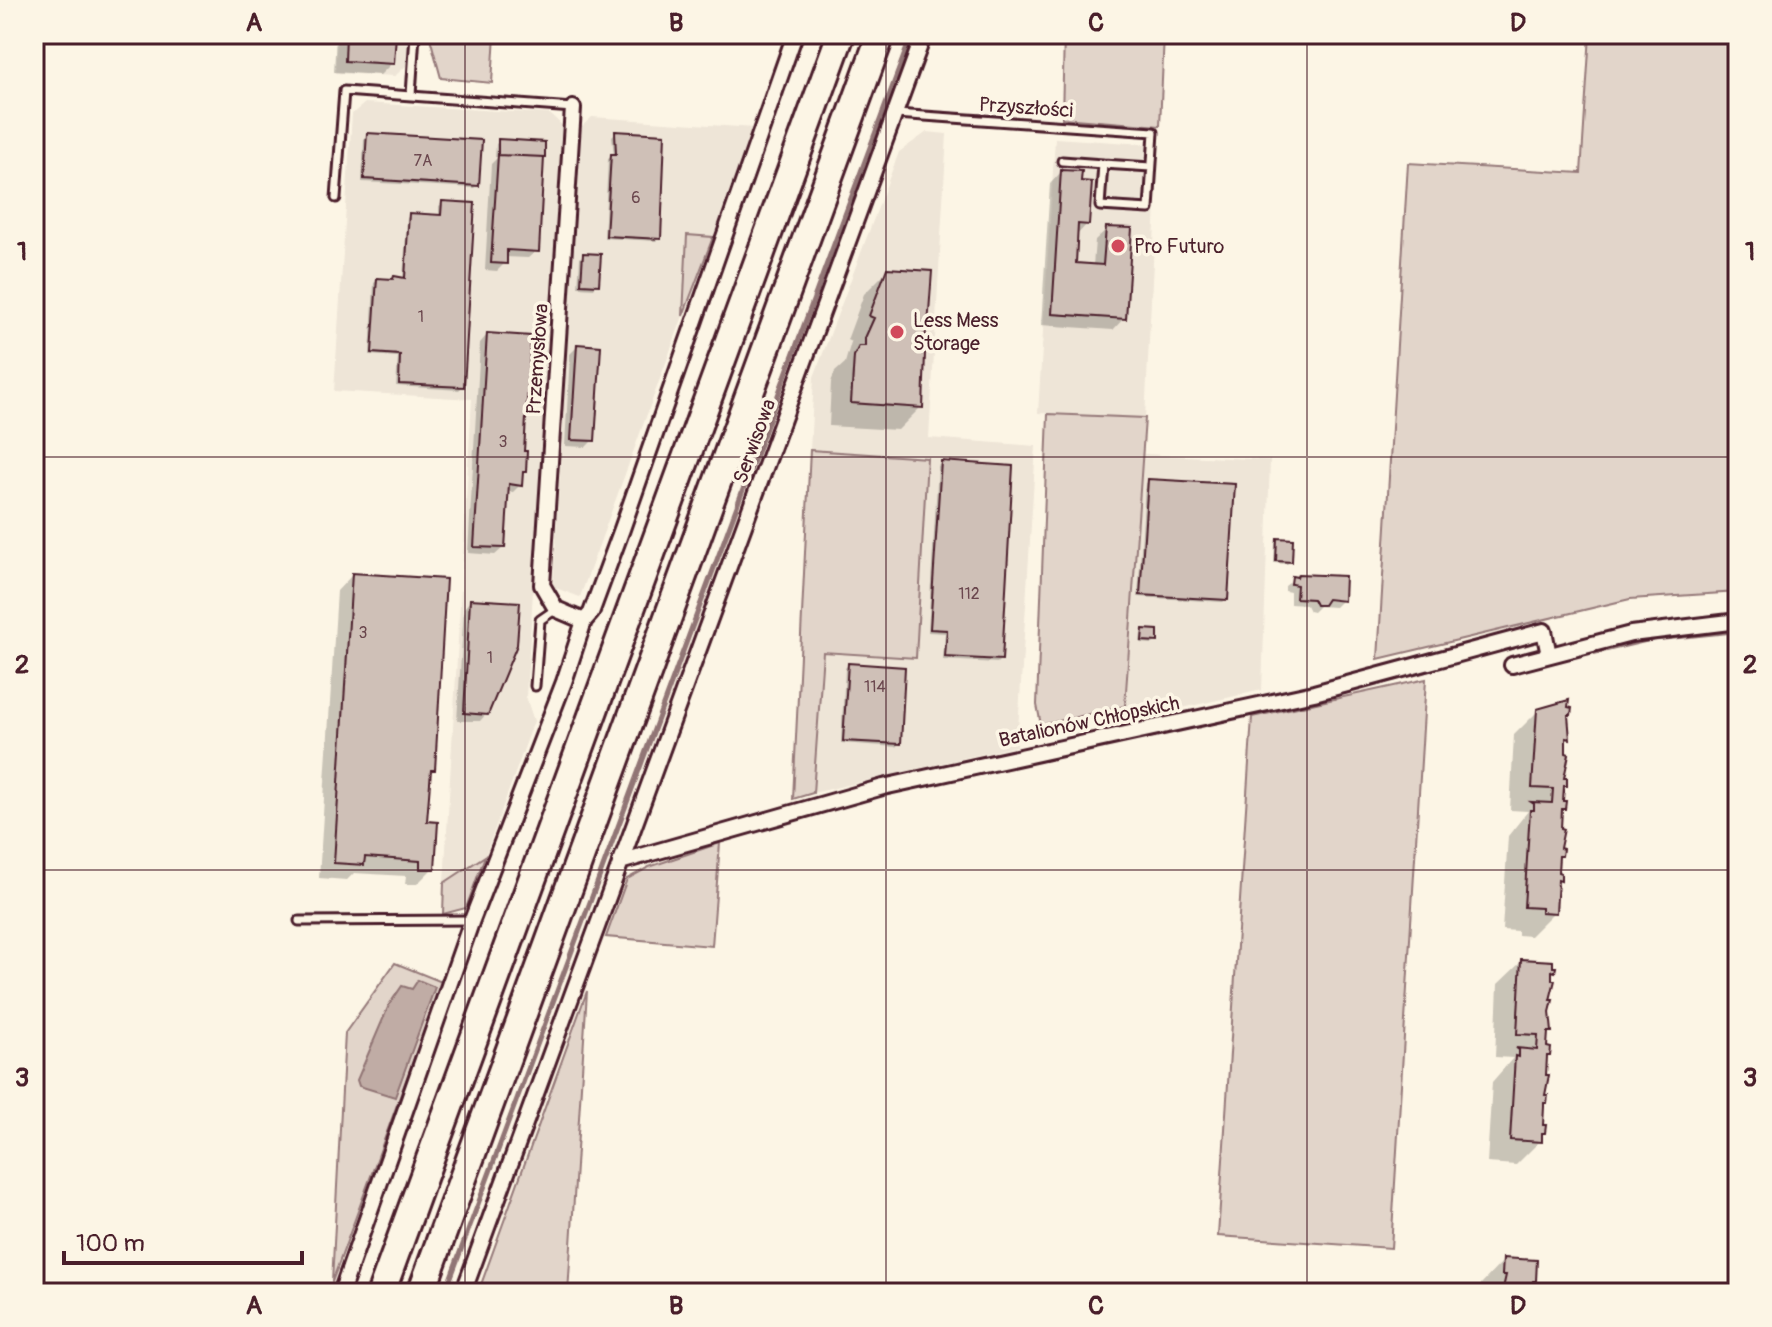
<svg xmlns="http://www.w3.org/2000/svg" width="1772" height="1327" font-family="Pangolin,sans-serif">
  <style>
    .built { fill: #eee5d7 }
    .green { fill: #e2d5ca; stroke: #967a7a; stroke-width: 2 }
    .water { fill: #c0aca5; stroke: #917474; stroke-width: 2 }
    .shadow { fill: #0003 }
    .lines { fill: none; stroke-linecap: round; stroke-linejoin: round }
    .stream { stroke: #917474; stroke-width: 5 }
    .building { fill: #cfc0b7; stroke: #4a1f2b; stroke-width: 2 }
    .service-casing { stroke: #4a1f2b; stroke-width: 13 }
    .minor-casing { stroke: #4a1f2b; stroke-width: 20 }
    .motorway-casing { stroke: #4a1f2b; stroke-width: 32 }
    .service { stroke: #fcf5e5; stroke-width: 7 }
    .minor { stroke: #fcf5e5; stroke-width: 14 }
    .motorway { stroke: #fcf5e5; stroke-width: 26 }
    .grid { fill: none; stroke: #4a1f2b; stroke-width: 2; stroke-opacity: 0.55 }
    .poi-dot { fill: #d1495b; stroke: #fcf5e5; stroke-width: 3 }
    .labels { text-anchor: middle; stroke-width: 7; stroke-linejoin: round; paint-order: stroke }
    .number-label { font-size: 16px; fill: #6b474e }
    .street-label { font-size: 20px; fill: #4a1f2b; stroke: #fcf5e5 }
    .poi-label { font-size: 20px; fill: #4a1f2b; stroke: #fcf5e5; text-anchor: start }
    .neatline { fill: none; stroke: #4a1f2b; stroke-width: 3 }
    .grid-label { font-size: 26px; text-anchor: middle; font-weight: bold; fill: #4a1f2b }
  </style>
  <rect width="100%" height="100%" fill="#fcf5e5"/>
  <filter id="ink" filterUnits="userSpaceOnUse"><feTurbulence type="fractalNoise" baseFrequency=".0125" numOctaves="2"/><feDisplacementMap in="SourceGraphic" scale="16" xChannelSelector="R" yChannelSelector="G"/><feConvolveMatrix kernelMatrix="1 2 1 2 8 2 1 2 1" color-interpolation-filters="sRGB"/></filter>
  <g filter="url(#ink)">
    <!-- built -->
    <path class="built" d="M337,34H409L407,65L395,76L335,73Z
      M365,103L550,114L564,127L526,697L534,721L485,856L444,883L472,399L334,391L352,114Z
      M592,117L754,128L713,237L687,236L683,316L580,597L553,587L580,128Z
      M927,132L947,134L929,438L1036,446L1017,746L813,793L823,652L916,658L927,459L810,450L814,377L899,152Z
      M1055,138L1159,145L1145,418L1038,413Z
      M1143,454L1270,460L1262,690L1125,721Z"/>
    <!-- green -->
    <path class="green" d="M429,34H495L492,83L441,78Z
      M1064,34H1164L1160,126L1062,118Z
      M1590,34H1738V592L1630,599L1378,659L1408,163L1581,173Z
      M687,235L713,237L683,316Z
      M1048,414L1145,418L1125,706L1041,725L1037,705Z
      M810,450L927,458L916,658L823,652L813,793L793,799Z
      M1738,629V632L1649,641L1594,654C1617,635 1706,632 1738,629Z
      M1426,679L1391,1248L1218,1236L1252,717Z
      M720,843L712,946L606,937L627,879L649,867Z
      M485,856L466,908L443,914L444,883Z
      M395,963L442,982L332,1282L345,1033Z
      M587,991L568,1293H478Z"/>
    <!-- water -->
    <path class="water" d="M418,980L435,987L395,1097L359,1086L357,1080L389,1005L402,986L412,989Z"/>
    <!-- shadow -->
    <path class="shadow" d="M336,34H394L392,63L380,75L334,72Z
      M615,133L659,238L656,241L604,238L608,159L614,156L612,136Z
      M367,136L477,185L474,188L362,182L364,139Z
      M499,141L543,156L536,251L528,258L505,257V263L497,271L485,270L491,164L498,157H495L496,144Z
      M1061,172L1079,183L1087,224L1076,236L1074,265L1093,266L1095,240L1107,229L1124,318L1113,330L1041,325L1050,184Z
      M442,203L462,387L459,390L396,386L398,357L370,355L374,283L378,280H403L407,218L410,215L439,217V206Z
      M583,255L597,284L594,288L578,287L580,258Z
      M888,270L923,345L921,407L898,430L829,426L831,382L835,372L845,363L851,342L847,340L864,294Z
      M487,335L522,453L524,471L521,474L520,485L513,492L506,491L503,548L495,555L468,553L480,343Z
      M578,346L593,440L586,447L565,446L570,354Z
      M941,463L1000,660L997,663L943,660L945,633L928,632L938,466Z
      M1149,481L1226,599L1223,602L1138,597L1145,484Z
      M1278,540L1290,561L1287,564L1274,563L1275,543Z
      M352,575L434,770L428,775L425,823L433,868L417,884H405L406,876L354,873L347,880L319,878L337,591Z
      M1298,576L1342,600L1335,607L1319,606L1313,612L1309,611L1306,605L1290,604V592L1285,591V586Z
      M471,600L487,713L480,721H457L464,608Z
      M1144,631L1156,641L1153,644L1140,643L1141,634Z
      M848,665L899,743L896,747L841,743L845,668Z
      M1538,711L1569,715L1566,717L1568,738L1564,741L1561,788L1563,808L1560,812L1557,850L1560,855L1557,859L1556,874L1559,880L1556,883L1554,912L1530,936L1518,935V931L1502,930L1508,836L1528,811L1510,810L1514,735Z
      M1522,961L1553,971L1550,974L1547,1026L1550,1031L1546,1035L1545,1049L1548,1055L1545,1058L1542,1097L1545,1102L1542,1105L1540,1141L1516,1165L1487,1163L1492,1082L1513,1058L1495,1057L1498,984Z
      M1504,1260L1534,1280L1531,1284L1530,1292L1533,1293H1480L1481,1284Z"/>
    <g class="lines">
      <!-- stream -->
      <path class="stream" d="M445,1293L912,34"/>
    </g>
    <!-- building -->
    <path class="building" d="M346,34H396L394,64L345,61Z
      M615,131L665,134L661,239L606,236L611,154H616Z
      M367,133L482,140L479,186L364,179Z
      M498,139L545,142V157L498,155Z
      M498,155L544,157L539,252L507,250V264L491,263Z
      M1061,170L1082,171L1081,181L1092,182L1089,225L1078,224L1076,263L1103,265L1106,227L1132,228L1126,319L1052,314Z
      M442,201L475,203L464,387L399,384L400,355L372,353L377,278L393,279L394,276L405,278L409,213L441,215Z
      M583,253L601,254L599,285L581,284Z
      M887,268L932,271L928,326H926L923,408L851,403L854,356L859,346H865V338L874,318L869,316Z
      M487,333L531,336L524,451H527L526,472H523L522,486L509,484L505,548L474,547Z
      M577,344L601,346L595,441L571,440Z
      M941,461L1013,466L1002,660L945,657L947,630L930,629Z
      M1148,479L1235,484L1228,600L1140,595Z
      M1277,538L1293,539L1292,562L1276,561Z
      M352,573L446,579L435,770H431L427,821L438,822L435,869H420V861L365,857L364,865L334,863Z
      M1298,574L1345,576L1344,601L1327,599L1323,605H1316L1313,599L1296,598L1297,585L1291,584L1292,576L1297,577Z
      M470,599L520,602L517,645L488,715L464,713Z
      M1143,629L1158,630V642L1142,641Z
      M848,663L905,667L901,744L843,741Z
      M1569,700L1568,707L1572,708L1571,715H1568L1570,739L1566,738V753L1569,754L1564,778H1567V786H1564L1563,801H1566L1565,809H1562L1561,828L1564,829L1560,848L1563,849L1562,856H1559L1558,872L1561,873V881L1558,880L1556,913L1541,912V908L1524,907L1530,810H1534V804L1531,802L1552,803L1553,789L1532,788L1537,709Z
      M1521,959L1553,961V967H1556L1555,972L1552,971V980H1555L1550,1000H1553L1550,1012L1552,1032H1548L1547,1047L1551,1048L1550,1056H1547L1546,1075H1549L1545,1095H1548L1547,1103H1544V1107L1543,1125H1546L1545,1133H1542V1142L1510,1140L1515,1056L1519,1057V1050L1516,1048L1537,1050L1538,1035L1517,1034Z
      M1503,1258L1537,1260L1536,1281H1533L1532,1291L1535,1293H1502L1506,1275H1502Z"/>
    <g class="lines">
      <!-- service casing -->
      <g class="service-casing">
        <path id="service" d="M411,95L415,34
          M896,114L1154,132L1149,209L1100,206L1103,164L1151,167
          M1062,161L1103,164
          M336,198L344,91L573,108
          M535,686L540,620L556,609
          M299,921L472,920"/>
      </g>
      <!-- minor casing -->
      <g class="minor-casing">
        <path id="minor" d="M573,108L542,585L556,609L584,621
          M1512,665L1631,634L1738,621
          M620,862L883,787L1314,693L1544,631L1549,655
          M341,1293L472,920L564,682L584,621L591,613L622,529L795,34
          M463,1293L924,34"/>
      </g>
      <!-- motorway casing -->
      <g class="motorway-casing">
        <path id="motorway" d="M381,1293L841,34
          M421,1293L881,34"/>
      </g>
      <!-- service -->
      <use href="#service" class="service"/>
      <!-- minor -->
      <use href="#minor" class="minor"/>
      <!-- motorway -->
      <use href="#motorway" class="motorway"/>
    </g>
  </g>
  <!-- grid -->
  <path class="grid" d="M465,34V1293M886,34V1293M1307,34V1293M34,457H1738M34,870H1738"/>
  <!-- markers -->
  <g class="poi-dot">
    <circle cx="1118" cy="246" r="8"/>
    <circle cx="897" cy="332" r="8"/>
  </g>
  <g class="labels">
    <!-- number labels -->
    <g class="number-label">
      <text x="423" y="166">7A</text>
      <text x="636" y="203">6</text>
      <text x="421" y="322">1</text>
      <text x="503" y="447">3</text>
      <text x="969" y="599">112</text>
      <text x="363" y="638">3</text>
      <text x="490" y="663">1</text>
      <text x="875" y="692">114</text>
    </g>
    <!-- street labels -->
    <g class="street-label">
      <text transform="translate(1026 107) rotate(4)" y="7">Przyszłości</text>
      <text transform="translate(537 359) rotate(-86)" y="7">Przemysłowa</text>
      <text transform="translate(754 441) rotate(-70)" y="7">Serwisowa</text>
      <text transform="translate(1089 721) rotate(-12)" y="7">Batalionów Chłopskich</text>
    </g>
    <!-- poi labels -->
    <g class="poi-label">
      <text x="1134" y="253">Pro Futuro</text>
      <text x="913" y="327">Less Mess<tspan x="913" dy="23">Storage</tspan></text>
    </g>
  </g>
  <!-- margin -->
  <rect width="1772" height="1327" fill="none" stroke="#fcf5e5" stroke-width="88"/>
  <!-- scale -->
  <path d="M64 1251v12h238v-12" fill="none" stroke="#4a1f2b" stroke-width="4"/>
  <text x="76" y="1251" font-size="24" fill="#4a1f2b" stroke="#fcf5e5" stroke-width="6" paint-order="stroke">100 m</text>
  <rect x="44" y="44" width="1684" height="1239" class="neatline"/>
  <g class="grid-label">
    <text x="254" y="31">A</text>
    <text x="676" y="31">B</text>
    <text x="1096" y="31">C</text>
    <text x="1518" y="31">D</text>
    <text x="22" y="260">1</text>
    <text x="1750" y="260">1</text>
    <text x="22" y="673">2</text>
    <text x="1750" y="673">2</text>
    <text x="22" y="1086">3</text>
    <text x="1750" y="1086">3</text>
    <text x="254" y="1314">A</text>
    <text x="676" y="1314">B</text>
    <text x="1096" y="1314">C</text>
    <text x="1518" y="1314">D</text>
  </g>
</svg>
